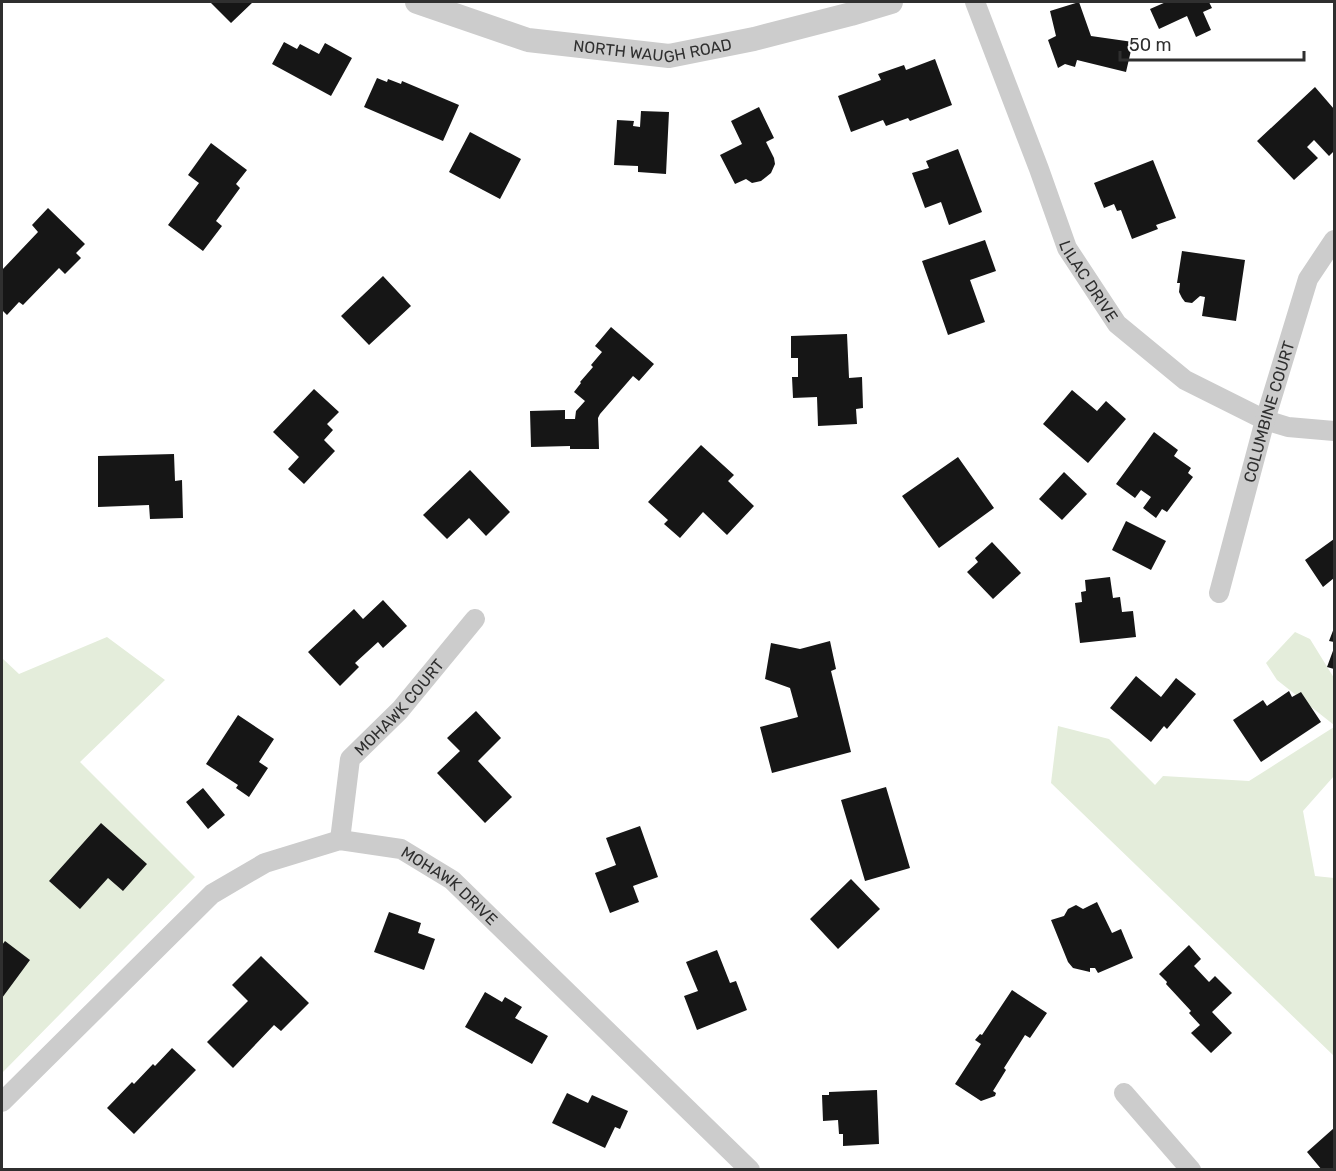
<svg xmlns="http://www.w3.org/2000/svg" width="1336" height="1171" font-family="Rubik,sans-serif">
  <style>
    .green { fill: #e4eddb }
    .building { fill: #161616 }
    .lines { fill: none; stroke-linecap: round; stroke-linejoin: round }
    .minor { stroke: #ccc; stroke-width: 20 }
    .tertiary { stroke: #ccc; stroke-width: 24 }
    .labels { text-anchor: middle; stroke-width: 6; stroke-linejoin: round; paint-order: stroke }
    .street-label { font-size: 16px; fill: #2f2f2f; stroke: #fff }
  </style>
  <rect width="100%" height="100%" fill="#fff"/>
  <!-- green -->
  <path class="green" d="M1295,632L1310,639L1334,678V725L1277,680L1266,663Z
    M107,637L165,680L80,762L195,877L2,1073V658L19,674Z
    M1058,726L1109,739L1155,785L1163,776L1249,781L1334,727V776L1303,811L1315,876L1334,878V1056L1051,783Z"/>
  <!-- building -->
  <path class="building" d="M210,2H253L231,23Z
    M1079,2L1091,36L1133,42L1126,72L1077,60L1075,67L1065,64L1058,68L1048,40L1056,36L1050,11Z
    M1166,2H1209L1212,8L1203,12L1211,30L1196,37L1187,16L1159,29L1150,9Z
    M284,42L297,49L300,44L319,54L325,43L352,58L331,96L272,64Z
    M935,59L952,105L910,121L908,118L886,126L883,120L851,132L838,96L881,80L878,74L904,65L906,70Z
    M377,78L387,82L388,79L401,84L402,81L459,105L443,141L364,107Z
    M1315,87L1334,109V151L1329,156L1314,140L1307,147L1318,158L1294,180L1257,141Z
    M759,107L774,138L766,142L774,158L775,164L771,173L761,181L752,183L746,179L735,184L720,155L742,144L731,121Z
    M641,111L669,112L666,174L638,172V166L614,165L617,120L634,121L633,126L640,127Z
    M470,132L521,159L500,199L449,172Z
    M211,143L247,170L236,184L240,188L216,221L222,226L203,251L168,225L199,183L188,175Z
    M958,149L982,212L949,225L941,202L925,208L912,173L929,168L926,161Z
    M1153,160L1176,218L1156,225L1158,229L1132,239L1121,210L1117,211L1114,204L1104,208L1094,183Z
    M48,208L85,244L76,253L81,258L65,274L59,268L23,305L19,302L7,315L2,310V270L38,232L32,225Z
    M985,240L996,271L970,280L985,322L948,335L922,261Z
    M1182,251L1245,260L1236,321L1202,316L1205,297L1200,296L1192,303L1185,302L1182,298L1179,292L1180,283H1177Z
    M383,276L411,306L369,345L341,316Z
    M611,327L654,364L639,381L633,376L600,414L598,418L599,449H570V446L531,447L530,411L565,410V419H575L576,411L585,401L574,392L581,383L580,382L593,367L591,365L602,352L595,346Z
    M847,334L849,378L862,377L863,408L856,409L857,424L818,426L817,397L793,398L792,377H798V358H791V336Z
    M314,389L339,412L327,424L333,430L324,440L335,451L304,484L288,469L299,457L273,432Z
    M1072,390L1097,411L1106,401L1126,419L1088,463L1043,424Z
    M1154,432L1178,450L1174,456L1191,468L1188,473L1193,477L1167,512L1162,509L1156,518L1143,508L1151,497L1141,490L1135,498L1116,484Z
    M701,445L734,475L728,481L754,506L727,535L703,512L680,538L664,524L668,520L648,502Z
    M174,454L175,481L182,480L183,518L150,519L149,505L98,507V456Z
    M958,457L994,508L939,548L902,496Z
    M470,470L510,512L486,536L469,518L447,539L423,515Z
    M1064,472L1087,494L1062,520L1039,499Z
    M1126,521L1166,541L1151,570L1112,550Z
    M1334,539V578L1323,587L1305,560Z
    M992,542L1021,573L993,599L967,572L978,562L975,558Z
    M1110,577L1113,598L1120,597L1122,612L1133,611L1136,637L1080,643L1075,603L1082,602L1081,592L1086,591L1085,580Z
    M383,600L407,626L383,648L378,642L355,663L359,667L340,686L308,652L354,609L363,619Z
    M1334,628V642L1329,641Z
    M830,641L836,669L831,671L851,752L772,773L760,727L798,717L790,688L765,679L771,643L800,649Z
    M1334,648V669L1327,667Z
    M1136,676L1161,697L1176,678L1196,694L1167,729L1164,726L1151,742L1110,708Z
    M1289,691L1292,697L1301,692L1321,722L1261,762L1233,720L1263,700L1267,706Z
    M476,711L501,738L478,761L512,797L485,823L437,773L460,751L447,738Z
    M238,715L274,739L259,762L268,768L249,797L236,788L238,785L206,764Z
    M886,787L910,868L865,881L841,800Z
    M203,788L225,815L208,829L186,802Z
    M101,823L147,864L123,891L108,878L80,909L49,881Z
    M640,826L658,877L633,886L639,902L610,913L595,873L616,865L606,838Z
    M851,879L880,909L838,949L810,919Z
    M1097,902L1112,933L1121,929L1133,958L1098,973L1095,968H1090V972L1073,968L1068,962L1051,920L1064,916L1068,909L1076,905L1083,909Z
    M389,912L421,923L418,933L435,939L424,970L374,952Z
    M5,941L30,960L2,998V945Z
    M1189,945L1201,959L1194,966L1209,982L1215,976L1232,993L1212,1012L1232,1033L1211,1053L1191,1033L1200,1025L1189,1013L1191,1011L1166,984L1167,982L1159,974Z
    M717,950L730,983L736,981L747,1010L697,1030L684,996L698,991L686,962Z
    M261,956L309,1003L281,1031L274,1025L233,1068L207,1042L248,1001L232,985Z
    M1012,990L1047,1013L1030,1038L1025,1035L1004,1068L1006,1070L993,1091L996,1093L995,1096L981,1101L955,1084L981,1044L975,1040L980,1034L982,1035Z
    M485,992L502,1002L505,997L522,1007L515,1018L548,1036L532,1064L465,1027Z
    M172,1048L196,1070L134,1134L107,1108L132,1082L134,1084L153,1064L155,1066Z
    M877,1090L879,1144L843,1146V1134H839L838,1120L823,1121L822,1095H829V1092Z
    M567,1093L588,1103L592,1095L628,1111L620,1129L615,1127L605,1148L552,1123Z
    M1334,1128V1170H1322L1307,1152Z"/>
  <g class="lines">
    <!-- minor -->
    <g class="minor">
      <path id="s1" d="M975,2L1039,169L1067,248L1117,324L1185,380L1265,420L1288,427L1334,431"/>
      <path id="s2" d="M1219,593L1265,420L1308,279L1334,240"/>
      <path id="s3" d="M340,840L350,759L400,710L475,619"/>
      <path d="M1124,1093L1191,1170"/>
      <path id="s4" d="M2,1102L212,894L265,863L340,840L401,849L452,880L750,1170"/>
    </g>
    <!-- tertiary -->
    <path class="tertiary" id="s5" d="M417,2L528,40L669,56L754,39L851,14L891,2"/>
  </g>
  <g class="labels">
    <!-- street labels -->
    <g class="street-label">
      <text dy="6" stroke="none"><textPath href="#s5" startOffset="243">NORTH WAUGH ROAD</textPath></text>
      <text dy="6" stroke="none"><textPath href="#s1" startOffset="302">LILAC DRIVE</textPath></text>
      <text dy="6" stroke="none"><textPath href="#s2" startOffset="188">COLUMBINE COURT</textPath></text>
      <text dy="6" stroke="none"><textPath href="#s3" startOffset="153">MOHAWK COURT</textPath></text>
      <text dy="6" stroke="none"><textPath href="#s4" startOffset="558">MOHAWK DRIVE</textPath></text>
    </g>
  </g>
  <!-- border -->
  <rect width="1336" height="1171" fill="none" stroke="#2f2f2f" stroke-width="6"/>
  <!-- scale -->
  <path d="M1120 51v9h184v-9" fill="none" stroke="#2f2f2f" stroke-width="3"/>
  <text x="1129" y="51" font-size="18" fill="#2f2f2f" stroke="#ffffff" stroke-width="4.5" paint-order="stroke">50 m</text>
</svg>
